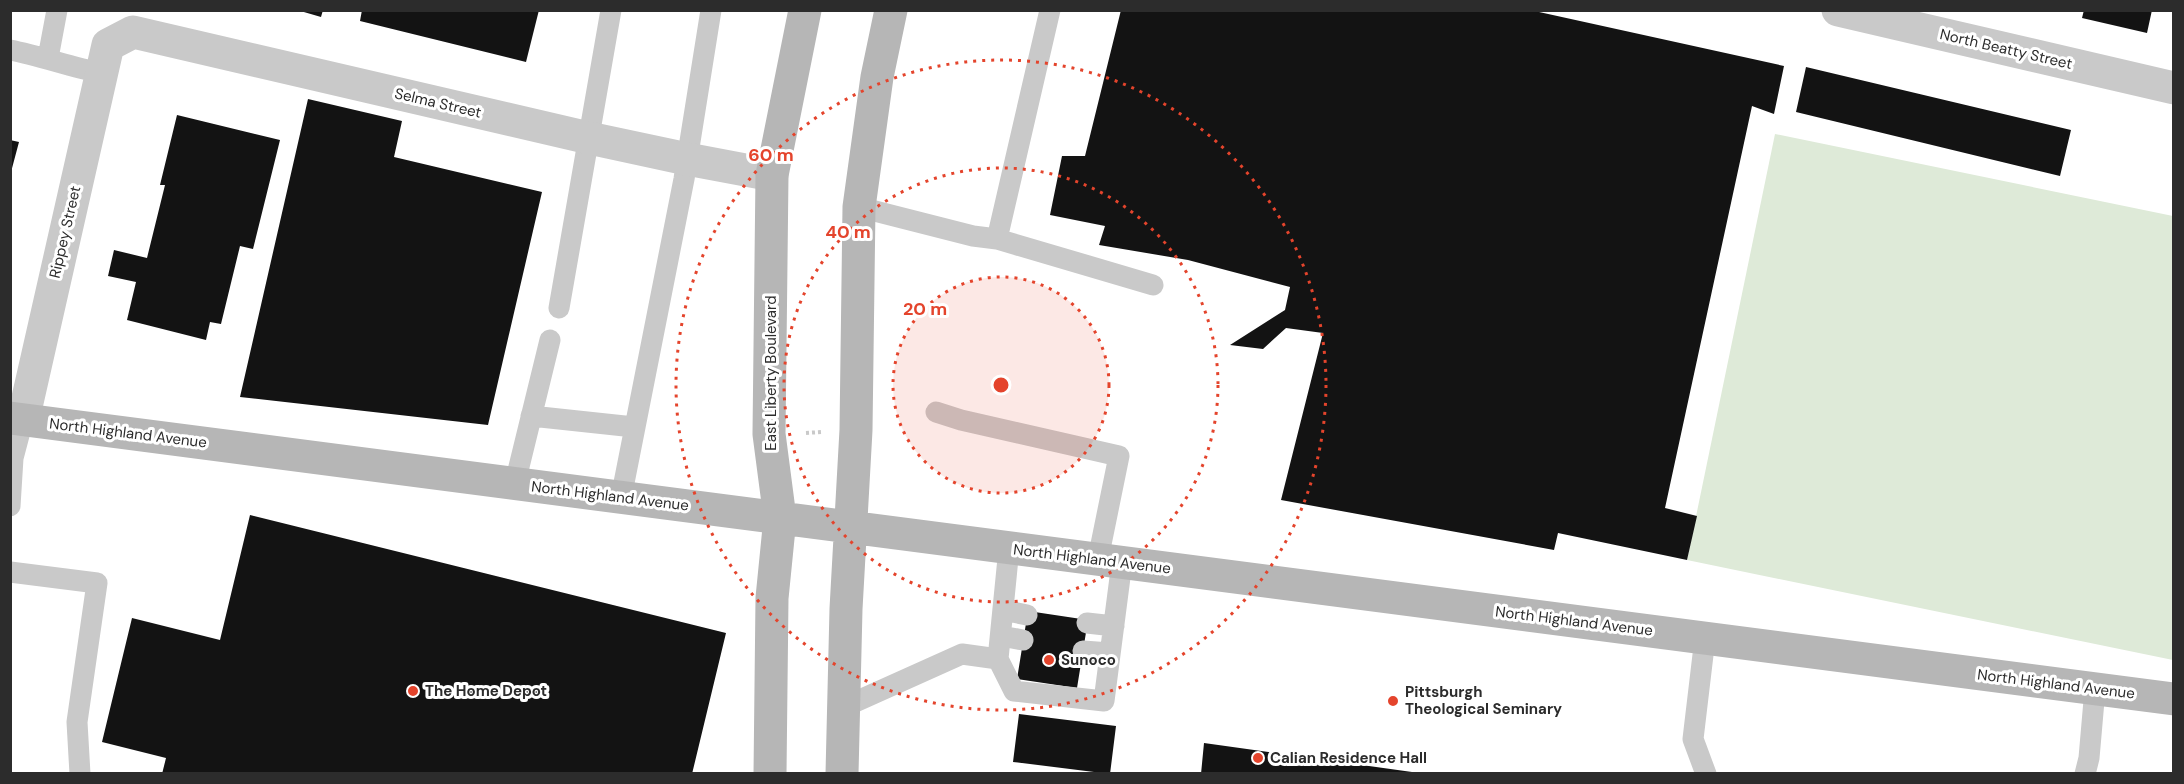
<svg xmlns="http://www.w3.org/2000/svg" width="2184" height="784" font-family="'DM Sans',sans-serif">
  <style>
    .green { fill: #deead8 }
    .building { fill: #131313 }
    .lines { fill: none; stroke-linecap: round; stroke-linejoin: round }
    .path { stroke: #c9c9c9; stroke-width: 4; stroke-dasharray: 3 3; stroke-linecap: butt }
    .service { stroke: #c9c9c9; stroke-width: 21 }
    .minor { stroke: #c9c9c9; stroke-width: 33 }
    .secondary { stroke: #b6b6b6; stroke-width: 33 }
    .ring { fill: none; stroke: #e4442c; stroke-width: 3; stroke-dasharray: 3 6 }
    .poi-dot { fill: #e4442c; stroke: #fff; stroke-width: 2 }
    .labels { text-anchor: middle; stroke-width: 6; stroke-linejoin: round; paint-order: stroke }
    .street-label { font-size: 15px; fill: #2c2c2c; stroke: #fff }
    .poi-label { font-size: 15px; font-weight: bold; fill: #2c2c2c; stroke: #fff; text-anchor: start }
    .centre { fill: #e4442c; stroke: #fff; stroke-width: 3 }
    .ring-label { font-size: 18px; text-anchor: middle; font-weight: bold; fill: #e4442c; stroke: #fff; stroke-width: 6; stroke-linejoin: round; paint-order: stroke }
  </style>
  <rect width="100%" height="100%" fill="#fff"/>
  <!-- green -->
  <path class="green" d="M1775,134L2173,216V660L1687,560Z"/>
  <!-- building -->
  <path class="building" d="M297,10H323L321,17Z
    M362,10H539L526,62L360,21Z
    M1121,10H1530L1784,66L1774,114L1752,106L1665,508L1697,516L1687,560L1558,533L1554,550L1281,500L1323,333L1286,328L1263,349L1230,345L1285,310L1290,287L1188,260L1099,245L1105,226L1050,215L1062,156H1085Z
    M2084,10H2152L2147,33L2082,18Z
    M1806,67L2071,130L2060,176L1796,112Z
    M308,99L402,121L394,157L542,192L488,425L240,397Z
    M177,115L280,140L253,249L240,246L221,324L210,322L206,340L127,320L136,282L108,276L114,250L147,258L165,185H160Z
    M10,140L19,142L11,172H10Z
    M250,515L726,633L692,774H162L166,758L102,742L132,618L220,640Z
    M1028,611L1088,620L1077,688L1017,679Z
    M1019,714L1116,726L1110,774L1013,762Z
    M1204,743L1412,772L1411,774H1201Z"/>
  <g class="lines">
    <!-- path -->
    <path class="path" d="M806,433L821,432"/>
    <!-- service -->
    <path class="service" d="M10,50C41,56 70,67 101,73
      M48,58L57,10
      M859,207L973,236L997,239L1153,285
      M997,239L1050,10
      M559,308L611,10
      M936,412L961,420L1119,456L1098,559
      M531,416L634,427
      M515,483L550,340
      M621,498L684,179L711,10
      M10,506L13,458L23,420
      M10,572L97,583L77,722L80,774
      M1003,610L1027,615
      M1087,623L1114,626
      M1001,636L1023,640
      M1705,638L1693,739L1706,774
      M1083,651L1110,653
      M998,659L1014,691L1104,701L1122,562
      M844,707L962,654L998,659L1009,548
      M2085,774L2089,758L2095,689"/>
    <!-- minor -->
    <path class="minor" d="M1838,10L2174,88
      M23,420L108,45L133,32L589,138L687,159L772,175"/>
    <!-- secondary -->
    <path class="secondary" d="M10,418L2174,699
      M770,774L772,598L780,518L769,434L772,175L805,10
      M842,774L846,609L856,430L859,207L877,77L891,10"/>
  </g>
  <!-- distance rings -->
  <circle cx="1001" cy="385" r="108" fill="#e4442c" fill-opacity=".12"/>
  <g class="ring">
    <circle cx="1001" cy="385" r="108"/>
    <circle cx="1001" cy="385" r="217"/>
    <circle cx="1001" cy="385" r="325"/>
  </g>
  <!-- markers -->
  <g class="poi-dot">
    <circle cx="1049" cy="660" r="6"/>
    <circle cx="413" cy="691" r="6"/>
    <circle cx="1393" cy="701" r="6"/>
    <circle cx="1258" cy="758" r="6"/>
  </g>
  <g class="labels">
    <!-- street labels -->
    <g class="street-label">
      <text transform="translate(2006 49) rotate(13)" y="5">North Beatty Street</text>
      <text transform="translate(438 103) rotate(13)" y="5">Selma Street</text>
      <text transform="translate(65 232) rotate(-77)" y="5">Rippey Street</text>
      <text transform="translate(771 373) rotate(-90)" y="5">East Liberty Boulevard</text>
      <text transform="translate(128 433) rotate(7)" y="5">North Highland Avenue</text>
      <text transform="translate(610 496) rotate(7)" y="5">North Highland Avenue</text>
      <text transform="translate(1092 559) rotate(7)" y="5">North Highland Avenue</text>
      <text transform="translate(1574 621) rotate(7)" y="5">North Highland Avenue</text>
      <text transform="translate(2056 684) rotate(7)" y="5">North Highland Avenue</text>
    </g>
    <!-- poi labels -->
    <g class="poi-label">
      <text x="1061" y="665">Sunoco</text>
      <text x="425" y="696">The Home Depot</text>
      <text x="1405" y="697">Pittsburgh<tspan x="1405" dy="17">Theological Seminary</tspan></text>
      <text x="1270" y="763">Calian Residence Hall</text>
    </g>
  </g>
  <circle cx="1001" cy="385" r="9" class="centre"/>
  <g class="ring-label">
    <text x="771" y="161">60 m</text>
    <text x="848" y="238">40 m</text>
    <text x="925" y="315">20 m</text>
  </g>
  <!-- border -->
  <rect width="2184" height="784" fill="none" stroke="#2c2c2c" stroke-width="24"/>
</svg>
